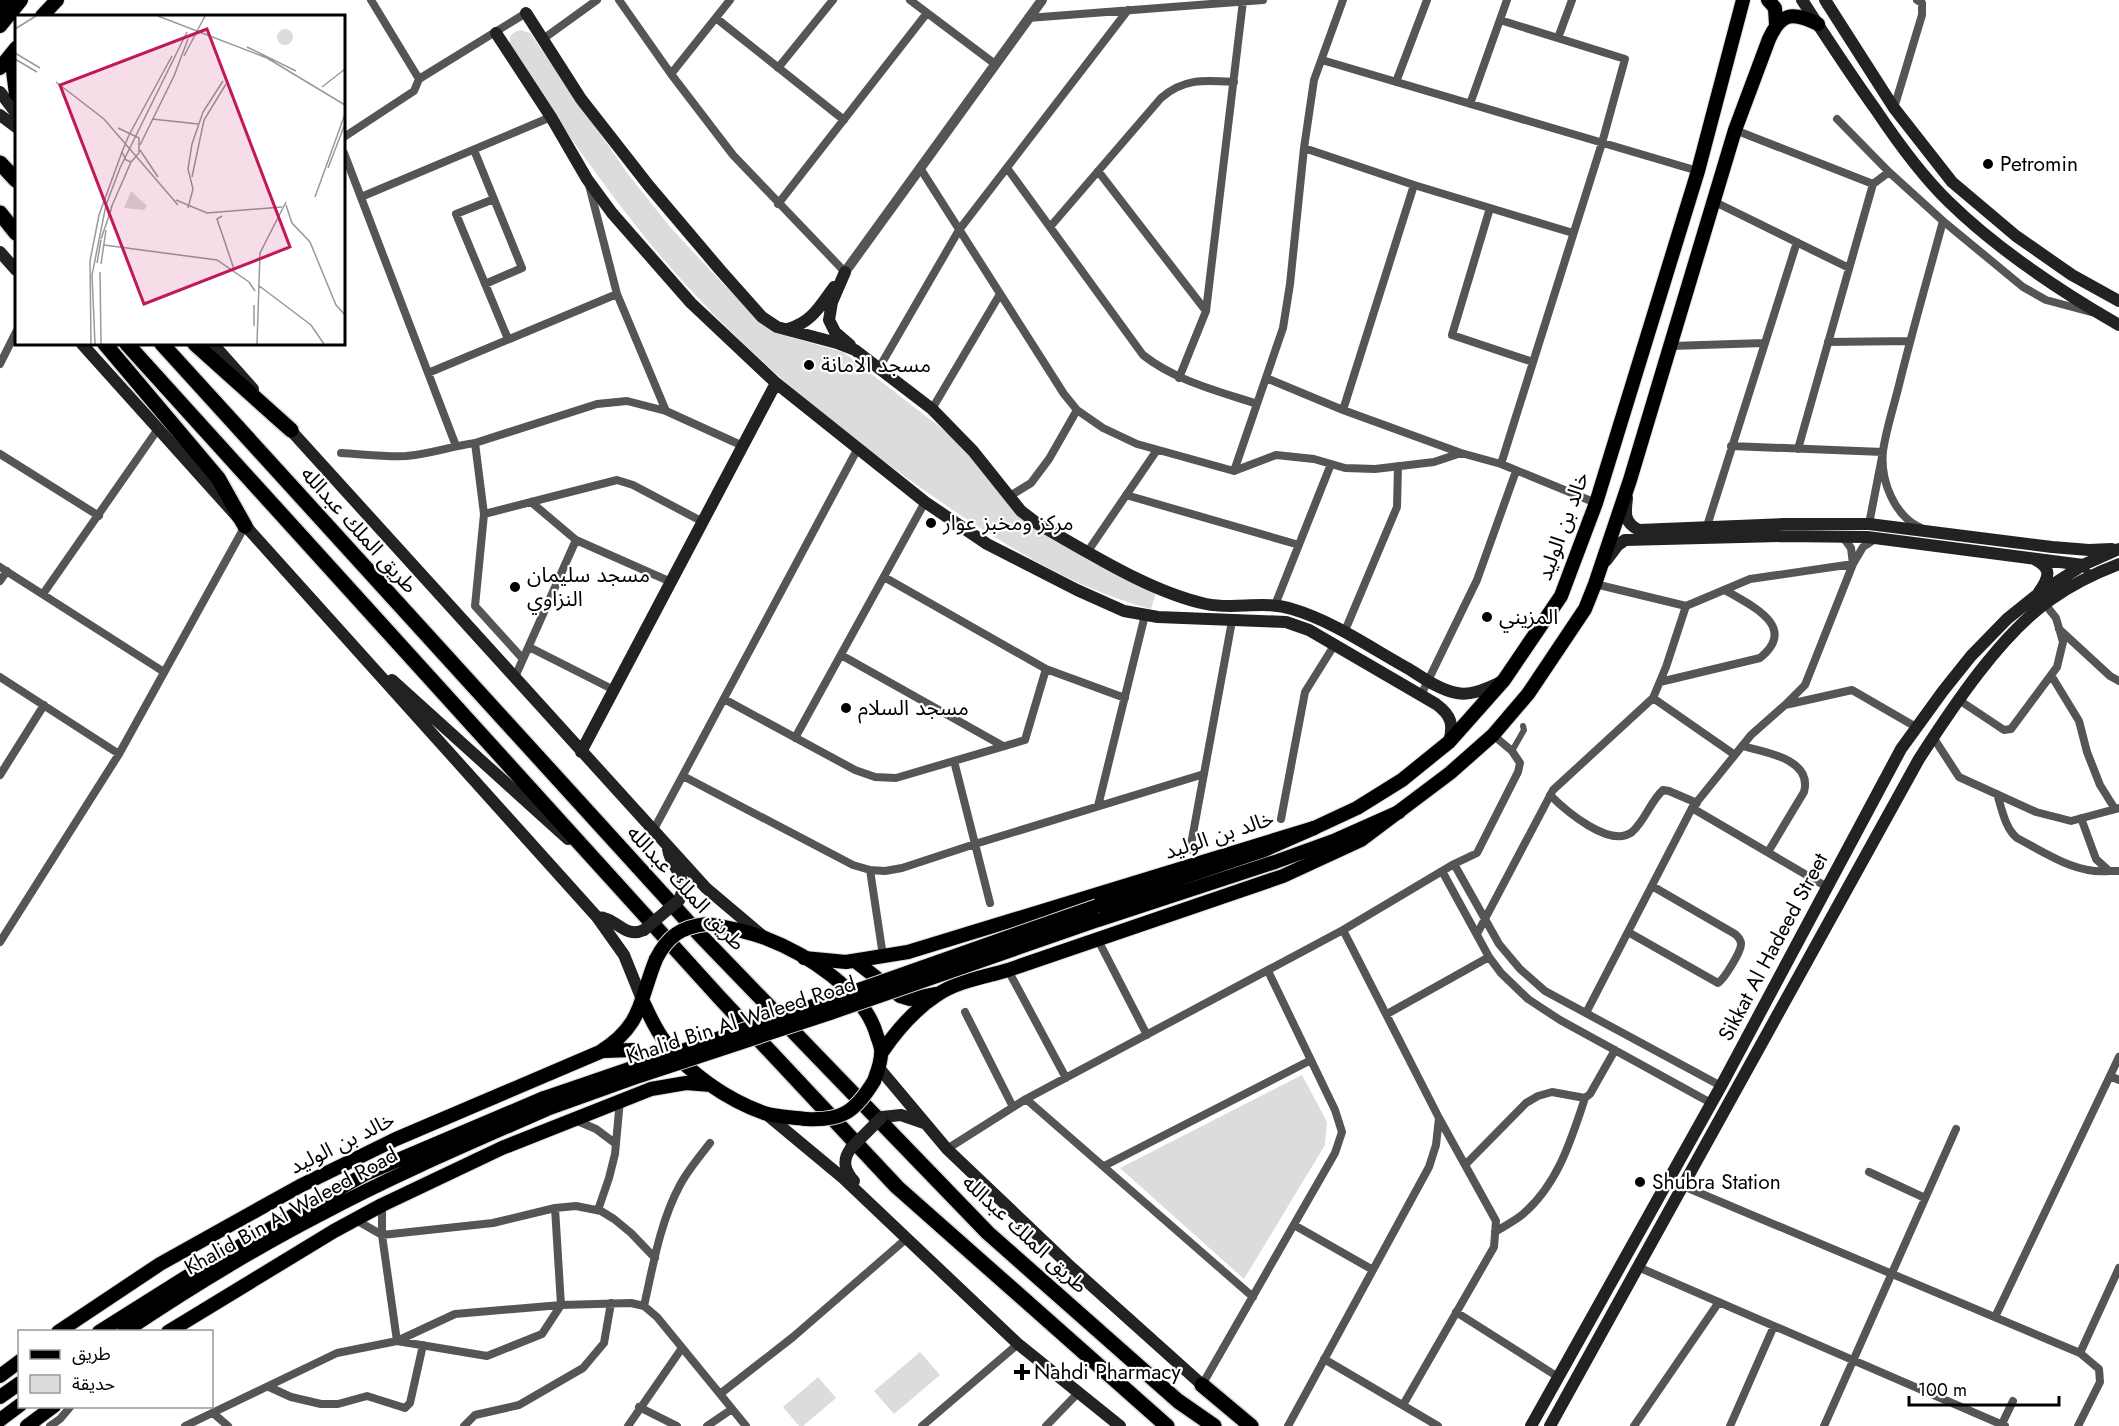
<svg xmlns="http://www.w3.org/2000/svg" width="2119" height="1426" font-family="Jost,'Noto Sans Arabic',sans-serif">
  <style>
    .green { fill: #dcdcdc }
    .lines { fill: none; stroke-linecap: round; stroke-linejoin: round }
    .primary-casing { stroke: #dbdbdb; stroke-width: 16 }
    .trunk-casing { stroke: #dbdbdb; stroke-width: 16 }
    .motorway-casing { stroke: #dbdbdb; stroke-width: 18 }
    .pedestrian { stroke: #555; stroke-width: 6 }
    .minor { stroke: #555; stroke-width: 8 }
    .tertiary { stroke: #555; stroke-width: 10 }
    .secondary { stroke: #222; stroke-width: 12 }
    .primary { stroke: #000; stroke-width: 14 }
    .trunk { stroke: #000; stroke-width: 14 }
    .motorway { stroke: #000; stroke-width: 15 }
    .trunk-bridge-casing { stroke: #dbdbdb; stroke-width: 16; stroke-linecap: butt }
    .secondary-bridge { stroke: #222; stroke-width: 12 }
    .trunk-bridge { stroke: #000; stroke-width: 14 }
    .poi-dot { fill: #000; stroke: #fff; stroke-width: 2 }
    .labels { text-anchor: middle; stroke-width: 4.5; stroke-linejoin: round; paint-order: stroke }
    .poi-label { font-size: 21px; fill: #000; stroke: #fff; text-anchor: start }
    .street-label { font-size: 21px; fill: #000; stroke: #fff }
    .inset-road { fill: none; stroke: #999; stroke-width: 1.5 }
    .view { fill: #c2185b; fill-opacity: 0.15; stroke: #c2185b; stroke-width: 3 }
    .inset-edge { fill: none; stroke: #000; stroke-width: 3 }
  </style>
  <rect width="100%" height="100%" fill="#fff"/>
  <!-- green -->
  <path class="green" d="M521,30L530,33L628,174L670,227L725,286L776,333L843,352L967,448L1029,523L1093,563L1157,589L1151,609C1079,590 1012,550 950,508C839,433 733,345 649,242C599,181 555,115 511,51C508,40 509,32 521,30Z
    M1302,1075L1327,1122L1325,1145L1244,1279L1120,1168Z
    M920,1352L940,1375L894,1414L874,1391Z
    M818,1377L836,1398L803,1426H799L783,1407Z"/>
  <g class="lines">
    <!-- primary casing -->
    <g class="primary-casing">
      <path id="primary" d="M1768,0L1775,8L1776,24
        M0,9L11,0
        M42,16L57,0
        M0,26L21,0
        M16,63L13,71L16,94
        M0,68L16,48
        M804,958L846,962L908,952L1314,828L1357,808L1402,780L1449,742L1504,680L1561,596L1596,503L1698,171L1743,0
        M855,961L900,996L910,999L935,994
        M882,1052C897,1030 914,1010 937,995C957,981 985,977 1008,970L1283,876L1361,840L1450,773L1493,735L1528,694L1585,609L1595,584L1630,480L1735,130L1769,39C1781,13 1792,11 1818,24"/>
    </g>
    <!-- trunk casing -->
    <g class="trunk-casing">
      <path id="trunk" d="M1097,906L1264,850L1314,828
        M1098,920L1275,862L1336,840L1399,812
        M706,924C726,927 746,931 765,938C807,954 865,991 877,1036C879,1041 882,1048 881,1054C881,1063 877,1072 874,1081
        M643,1002C650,1016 656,1031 666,1043C689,1074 728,1100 764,1113C776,1117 792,1117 806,1119
        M604,1051L633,1050L646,1060L647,1073
        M58,1332L160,1264L300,1186L396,1139L600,1052C643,1025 639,1001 656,959
        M99,1332L188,1276L365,1174L544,1098
        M124,1332C188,1289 255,1248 323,1213C396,1174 472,1142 547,1109
        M168,1332L334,1231L382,1205L502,1148L651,1089L686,1083L711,1085
        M0,1376L20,1361
        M0,1397L20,1383
        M0,1420L20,1405
        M27,1426L54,1406"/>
    </g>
    <!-- motorway casing -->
    <g class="motorway-casing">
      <path id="motorway" d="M0,163L16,180
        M0,213L16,233
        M105,344L218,478L245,526
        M127,344L719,997L897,1187L1167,1426
        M162,344L700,935L988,1233L1178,1401L1214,1426
        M195,344L291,430
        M1202,1385L1251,1426"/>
    </g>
    <!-- pedestrian -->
    <path class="pedestrian" d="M1512,751L1524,730L1523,726"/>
    <!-- minor -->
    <path class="minor" d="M371,0L419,79
      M619,0L671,74L733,155L845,272
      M910,0L995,64
      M716,18L844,120
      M1028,18L1263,0
      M1500,20L1625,59L1602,143L1501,464
      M1558,38L1572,0
      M543,39L597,0
      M1322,60L1698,171
      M778,68L833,0
      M671,74L730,0
      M1396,82L1427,0
      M1470,104L1507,0
      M1894,108L1922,15V3L1917,0
      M1837,119L1889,172
      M1735,130L1873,184
      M344,137L414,91L419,79L526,13
      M1304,148L1414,185L1573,233
      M474,150L522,268L485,284
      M344,153L456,446
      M920,168L1064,394L1077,410L1103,428L1137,444L1234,471L1276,455L1314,459L1345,468L1375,469L1434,462L1461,453L1501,464L1596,503
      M1007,168L1143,355C1176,381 1218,391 1257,404
      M1098,171L1206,311
      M589,185L617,294L666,411
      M361,197L551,117
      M494,199L456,214L508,339
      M1715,202L1849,268
      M778,204L927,13
      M1490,208L1452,335L1533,362
      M1050,227L1161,98C1184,78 1205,80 1234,82
      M1828,342L1909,341
      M1671,346L1764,343
      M0,364L16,332
      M879,368L959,230L1128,10
      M428,373L617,294
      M1179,378L1206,311L1243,1
      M1266,378L1343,410L1461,453
      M932,409L1000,294
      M1343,410L1414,185
      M475,443L484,514L475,606L523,659
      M1731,446L1883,452L1869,524
      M1798,449L1873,184L1889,172L1943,221
      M341,453C362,454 384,457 406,456C430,454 452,446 475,443L597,404L627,401L666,411L743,446
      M0,454L99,516
      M1234,471L1283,328L1290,284L1304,148L1314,80L1343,0
      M1126,495L1299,545
      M1010,496L1031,483L1049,459L1077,410
      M531,502L576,540L671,582
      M484,514L617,480L633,485L703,522
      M1707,526L1797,242
      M1921,528C1894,516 1880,480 1883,451C1886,430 1893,409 1898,389C1912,332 1928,277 1943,221L2023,287L2046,300L2091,312
      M1088,551L1157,450
      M0,567L164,672
      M884,577L1046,669L1125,698
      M0,581L7,571
      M1595,584L1686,606L1750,579L1853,564L1851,548L1842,536
      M43,594L158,429
      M1275,605L1331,464
      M2059,629L2110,676L2119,681
      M1344,633L1397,507L1398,466
      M529,647L614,690
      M841,655L1003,746
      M2051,675L2079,721L2087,752L2100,785L2115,809
      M0,677L119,754
      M515,677L576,540
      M1660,682L1760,658C1799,626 1750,605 1725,590
      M1421,695L1477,580L1516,471
      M1653,698L1735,755
      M724,699L855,770L875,777L896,778L1025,740L1046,669
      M1959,700L2004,730L2011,729L2057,667L2063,642L2056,618L2045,604
      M1786,704L1805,685L1853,564L1863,547L1877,538
      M1933,737L1959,777L2036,812L2071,821L2119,808
      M795,738L925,502
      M1742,746C1765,752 1813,759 1804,792L1768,852
      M954,761L990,903
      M0,775L44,705
      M683,776L853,865L870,870L885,871L902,868L975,844L1204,774
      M1997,794C2002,809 2005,828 2017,838C2046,853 2075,874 2109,871
      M1550,795C1565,810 1610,849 1632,832C1645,821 1650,802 1663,790L1669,791L1697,803
      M1098,806L1145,615
      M1692,808L1827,887
      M2081,818L2096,859L2109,871H2119
      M1281,819L1305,692L1335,644
      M653,831L858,448
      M1190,850L1232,621
      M1454,864L1499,944L1520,969L1545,991L1721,1086
      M870,870L883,956
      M1442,871L1489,957L1501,973L1528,999L1560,1020L1711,1103
      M1628,932L1718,983C1724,979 1742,951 1741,943C1740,938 1738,937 1735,934L1652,886
      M1477,934L1553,790L1653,698L1666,667L1686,606
      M1098,940L1147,1035
      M0,942L119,754L245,526
      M1008,970L1066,1078
      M965,1012L1013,1107
      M1586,1013L1692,808L1751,735L1785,705L1852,690L1916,727
      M1387,1014L1489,957
      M2110,1076L2119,1080
      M1026,1099L1253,1297
      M575,1120L596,1129L616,1144
      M947,1149L1026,1099L1343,930L1454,864L1477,853L1518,772L1520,763L1512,751L1493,735
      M1465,1165L1526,1103L1538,1096L1552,1092L1585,1098L1590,1094L1615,1050
      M1104,1166L1311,1060
      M1869,1172L1925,1198
      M1683,1186L2080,1353L2099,1369L2100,1382L2078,1426
      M382,1205V1235L397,1341L487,1356L542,1334L561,1305L555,1208
      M598,1210L609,1178L615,1154L620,1100
      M356,1220L382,1235L493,1223L555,1208L576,1206L601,1211L614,1219L631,1233L655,1258
      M1294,1225L1373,1270
      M1495,1232C1504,1226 1515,1221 1523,1214C1558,1184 1571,1140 1585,1098
      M1638,1267L2005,1426
      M644,1306C653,1266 660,1222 680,1185C688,1170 700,1156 710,1143
      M1456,1312L1558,1377
      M1995,1317L2119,1057
      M2080,1353L2119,1268
      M1324,1359L1438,1426
      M1202,1385L1335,1153L1342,1132L1335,1110L1268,971
      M269,1387L291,1397L321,1404H338L367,1396L405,1408L410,1403L423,1345
      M720,1394L746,1426
      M1403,1405L1494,1247L1496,1221L1439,1118
      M639,1407L677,1426
      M213,1413L228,1426
      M50,1426L60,1419L71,1406
      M185,1426L337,1353L397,1341L455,1314L561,1305L631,1303L644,1306L657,1317L720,1394L793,1337L906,1239
      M464,1426L475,1415L519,1405L583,1368L604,1343L611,1303
      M628,1426L682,1348
      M707,1426L732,1409
      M922,1426L1018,1344
      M1046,1426L1078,1393
      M1288,1426L1429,1167L1436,1145L1439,1118L1343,930
      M1634,1426L1719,1302
      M1730,1426L1774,1326
      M1824,1426L1956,1129
      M2001,1426L2013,1401"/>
    <!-- tertiary -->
    <path class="tertiary" d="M845,272L1042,0"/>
    <!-- secondary -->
    <path class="secondary" d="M1802,0C1826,37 1850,74 1876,110C1898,143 1921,175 1949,202C1997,249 2062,292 2119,325
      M1825,0L1894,108L1952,182L2016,236L2072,275L2119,301
      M526,13L581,99L649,186L721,271L762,317L777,327L837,343L855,350L932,409L973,451L1021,511L1038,524C1088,552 1150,592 1206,604C1234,610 1264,600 1292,609C1333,621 1371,648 1409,669C1423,678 1440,690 1457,693C1473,696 1487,688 1501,682
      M496,33L551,117L587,179L612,213L691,303L776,383L925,502L987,544L1077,590L1124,611L1158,617L1286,622L1309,630L1436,704C1451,715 1454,724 1449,742
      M0,92L16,113
      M0,115L16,127
      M0,252L16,270
      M845,272L832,302L829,320L835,332L850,345
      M788,329C812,322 820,306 834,287
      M82,344L597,917L624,955L643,1002
      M213,344L253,389
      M285,424L706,888L764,937
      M1627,498C1625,513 1624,523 1639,530L1784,524H1869L2052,547L2089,550L2112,549
      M2034,559C2052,568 2050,576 2039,592
      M1606,561L1618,545L1625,540L1784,536L1867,537L2083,565L2085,567
      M392,680L568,839
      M581,752L776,383
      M668,849C671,870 691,877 679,900
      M597,917C617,917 624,939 644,930
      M879,1068L947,1149L1072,1268L1209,1391
      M766,1114L843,1178L1018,1344L1120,1426
      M882,1117L901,1115L924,1123
      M851,1148C842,1160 844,1170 854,1181
      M1531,1426L1721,1086L1901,749L1943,691L1971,656L2007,619L2038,594L2083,565L2119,549
      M1550,1426L1919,759C1952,708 2000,635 2050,600C2071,585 2095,573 2119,564"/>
    <!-- primary -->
    <use href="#primary" class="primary"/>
    <!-- trunk -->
    <use href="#trunk" class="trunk"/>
    <!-- motorway -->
    <use href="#motorway" class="motorway"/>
    <!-- trunk-bridge casing -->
    <g class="trunk-bridge-casing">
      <path id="trunk-bridge" d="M656,959C668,936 681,927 706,924
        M544,1098L790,1014L1097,906
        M547,1109L639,1076L830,1013L1098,920
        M806,1119C842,1121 855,1112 874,1081"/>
    </g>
    <!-- secondary-bridge -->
    <path class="secondary-bridge" d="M644,930L679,900
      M851,1148L882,1117"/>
    <!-- trunk-bridge -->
    <use href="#trunk-bridge" class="trunk-bridge"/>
  </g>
  <!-- markers -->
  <g class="poi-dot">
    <circle cx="1988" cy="164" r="6"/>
    <circle cx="809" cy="365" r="6"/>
    <circle cx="931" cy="523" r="6"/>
    <circle cx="515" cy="587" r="6"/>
    <circle cx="1487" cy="617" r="6"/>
    <circle cx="846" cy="708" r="6"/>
    <circle cx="1640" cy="1182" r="6"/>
    <path d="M1019 1363h6v6h6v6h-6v6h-6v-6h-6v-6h6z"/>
  </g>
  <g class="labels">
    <!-- poi labels -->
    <g class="poi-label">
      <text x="2000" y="171">Petromin</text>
      <text x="821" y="372">مسجد الامانة</text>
      <text x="943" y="530">مركز ومخبز عوار</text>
      <text x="527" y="582">مسجد سليمان<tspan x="527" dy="24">النزاوي</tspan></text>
      <text x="1499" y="624">المزيني</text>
      <text x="858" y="715">مسجد السلام</text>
      <text x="1652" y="1189">Shubra Station</text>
      <text x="1034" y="1379">Nahdi Pharmacy</text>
    </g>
    <!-- street labels -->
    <g class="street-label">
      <text transform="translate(1563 526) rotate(-70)" y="7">خالد بن الوليد</text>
      <text transform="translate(359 530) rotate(48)" y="7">طريق الملك عبدالله</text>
      <text transform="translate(1219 835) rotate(-18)" y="7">خالد بن الوليد</text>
      <text transform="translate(686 888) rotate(47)" y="7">طريق الملك عبدالله</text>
      <text transform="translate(1773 947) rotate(-62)" y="7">Sikkat Al Hadeed Street</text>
      <text transform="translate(741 1020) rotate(-18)" y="7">Khalid Bin Al Waleed Road</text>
      <text transform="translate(342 1143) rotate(-26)" y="7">خالد بن الوليد</text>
      <text transform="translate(291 1211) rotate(-29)" y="7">Khalid Bin Al Waleed Road</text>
      <text transform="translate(1025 1234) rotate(43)" y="7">طريق الملك عبدالله</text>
    </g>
  </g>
  <!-- overview -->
  <g transform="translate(15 15)">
    <rect width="330" height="330" fill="#fff"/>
    <path d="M262 22a8 8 0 1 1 16 0a8 8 0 1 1-16 0ZM116,176L132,191L129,195L109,193Z" fill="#dcdcdc"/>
    <path class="inset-road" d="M143,1L252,43L330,90M0,14L21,1M232,32L281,56M0,38L25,53M169,41L190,1M0,44L22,57M159,61L173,24M41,67L89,104L163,190M307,72L330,54M137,104L183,109M103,113L124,123V138L116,147L111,145L107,137L114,120M114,120L157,41M125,130L160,59M125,135L143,162M313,153L330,109M177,162L189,105L211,69M300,182L330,99M161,185L192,198L267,192M271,190L277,208L295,227L321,290L330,300M96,193L116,147M173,193L178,174L173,154L177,129L188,97L208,66M207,201L202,204L219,254M86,224L97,192M89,230L202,245L234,267L240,276M82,248L86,225M86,249L91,215M85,257L86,329M243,270L296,310L309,329M239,311V290M76,329L75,246L84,200L107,137M80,329L77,260L91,190L105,153L172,17M242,329L245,238L271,187"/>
    <path class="view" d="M192,14L275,232L129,289L45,70Z"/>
    <rect width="330" height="330" class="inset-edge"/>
  </g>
  <!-- legend -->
  <rect x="18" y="1330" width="195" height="78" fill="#ffffff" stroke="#999999" stroke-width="1.5"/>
  <rect x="30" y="1350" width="30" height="9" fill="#000000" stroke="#999999" stroke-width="1.5"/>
  <text x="72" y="1360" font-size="18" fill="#000000">طريق</text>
  <rect x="30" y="1375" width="30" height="18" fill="#dcdcdc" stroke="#999999" stroke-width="1.5"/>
  <text x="72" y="1390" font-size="18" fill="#000000">حديقة</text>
  <!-- scale -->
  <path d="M1909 1396v9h150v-9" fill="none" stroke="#000000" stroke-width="3"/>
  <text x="1918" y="1396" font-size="18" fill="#000000" stroke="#ffffff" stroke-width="4.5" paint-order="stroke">100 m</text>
</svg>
